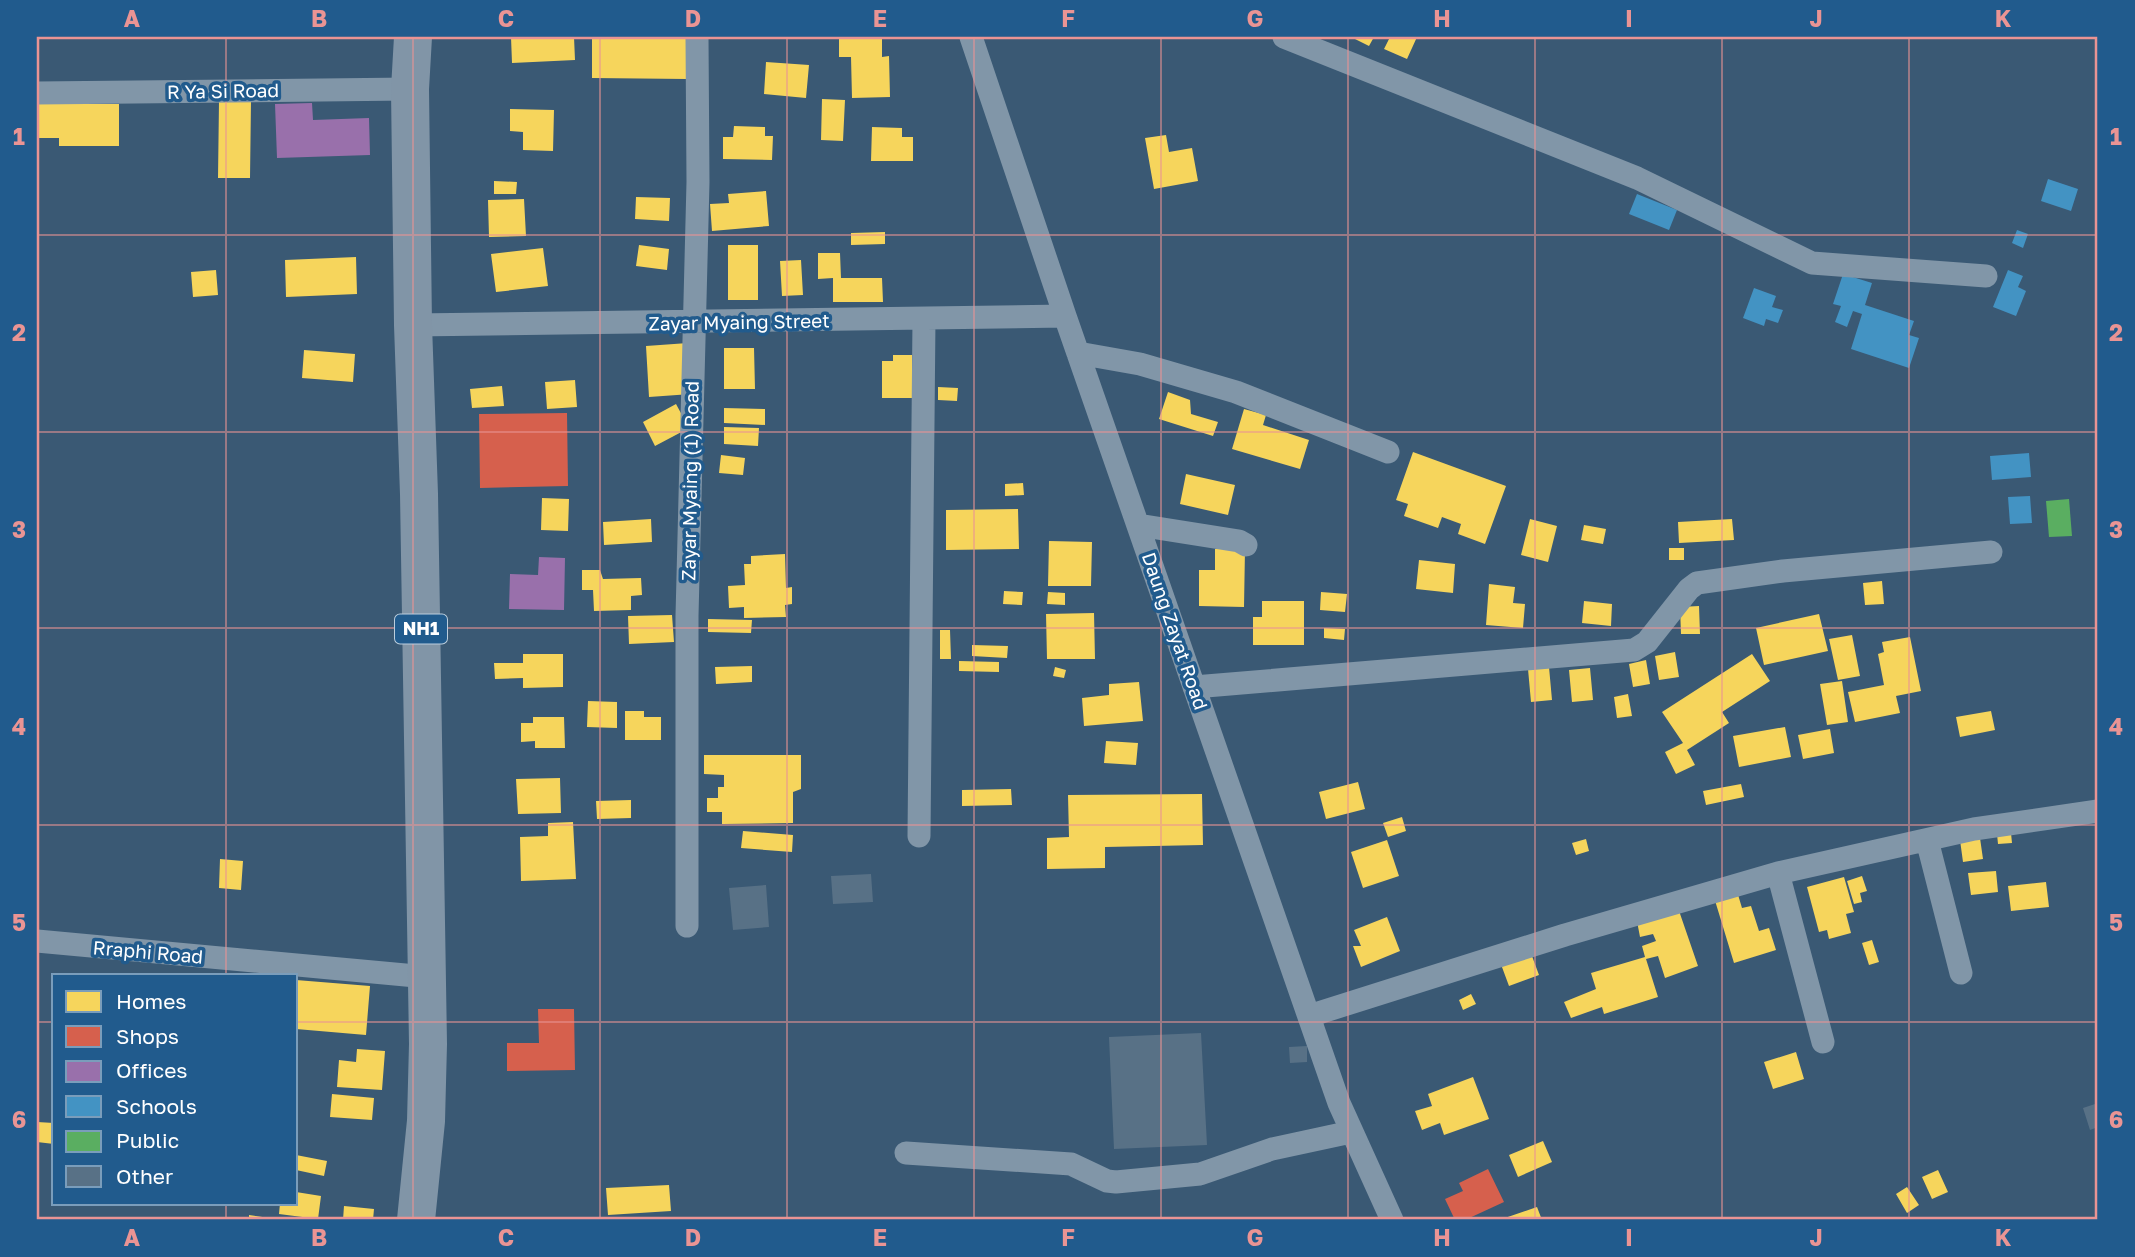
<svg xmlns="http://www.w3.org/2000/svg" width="2135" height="1257" font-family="'Golos Text',sans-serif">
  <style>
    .homes { fill: #f6d55c }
    .shops { fill: #d6604d }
    .offices { fill: #9970ab }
    .schools { fill: #4393c3 }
    .public { fill: #5aae61 }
    .building { fill: #587186 }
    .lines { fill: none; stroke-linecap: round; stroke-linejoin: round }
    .street { stroke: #8196a8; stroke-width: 23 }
    .highway { stroke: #8195a7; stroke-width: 38 }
    .grid { fill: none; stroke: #ea9494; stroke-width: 2; stroke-opacity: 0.55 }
    .labels { text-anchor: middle; stroke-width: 7; stroke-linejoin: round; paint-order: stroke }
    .shield { fill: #215b8d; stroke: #bccedd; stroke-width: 2 }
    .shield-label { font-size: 18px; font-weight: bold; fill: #fff }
    .street-label { font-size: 19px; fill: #fff; stroke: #215b8d }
    .neatline { fill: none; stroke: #ea9494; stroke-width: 2.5 }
    .grid-label { font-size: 23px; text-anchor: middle; font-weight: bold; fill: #ea9494 }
  </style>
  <rect width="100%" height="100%" fill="#3a5974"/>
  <!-- homes -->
  <path class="homes" d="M511,37H574L575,60L512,63Z
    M592,37H687V79L592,78Z
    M839,37H882V57L889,56L890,97L852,98L851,57H839Z
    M1351,37H1374L1369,46Z
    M1390,37H1417L1407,59L1384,49Z
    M766,62L809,65L806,98L764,94Z
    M822,99L845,100L843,141L821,140Z
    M219,101H251L250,178H218Z
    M37,104H119V146H59V138H37Z
    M510,109L554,110L553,151L523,150V132L510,131Z
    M734,126L765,127V136H773L772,160L723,159V137H733Z
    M872,127L902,128V137H913V161H871Z
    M1166,135L1169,152L1192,148L1198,181L1154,189L1145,138Z
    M494,181L517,182L516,194H494Z
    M766,191L769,226L712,231L710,204L729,203L728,194Z
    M636,197L670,198L669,221L635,219Z
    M524,199L526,236L489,237L488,200Z
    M885,232V244L851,245V233Z
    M639,245L669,249L667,270L636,266Z
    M728,245H758V300H728Z
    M543,248L548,286L496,292L491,254Z
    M818,253H840L841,278H882L883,302H833V278L818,279Z
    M356,257L357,294L286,297L285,260Z
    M801,260L803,295L782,296L780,261Z
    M216,270L218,295L193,297L191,272Z
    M688,343L691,394L649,397L646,346Z
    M724,348H754L755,389H724Z
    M304,350L355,354L353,382L302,378Z
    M893,355H912V398H882V361H893Z
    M575,380L577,407L547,409L545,382Z
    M502,386L504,406L472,408L470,389Z
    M938,387L958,388L957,401L938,400Z
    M1168,392L1190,400L1191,414L1218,422L1213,436L1159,419Z
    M676,404L689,428L655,446L643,422Z
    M724,408L765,409V425L724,423Z
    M1244,409L1266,415L1263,425L1309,440L1300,469L1232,449Z
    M724,427L759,428L758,446L724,444Z
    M1413,452L1506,486L1485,544L1458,534L1461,524L1442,517L1438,528L1404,516L1408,504L1396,500Z
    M721,455L745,458L743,475L719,473Z
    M1186,474L1235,485L1228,515L1180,504Z
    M1023,483L1024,495L1005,496V484Z
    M542,498L569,499L568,531L541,530Z
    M1018,509L1019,549L946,550V510Z
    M651,519L652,542L604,545L603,522Z
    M1530,519L1557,526L1548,562L1521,555Z
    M1732,519L1734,540L1679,543L1678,522Z
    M1584,525L1606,529L1603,544L1581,540Z
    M1049,541L1092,542L1091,586H1048Z
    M1669,548H1684V560H1669Z
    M1215,549H1245L1244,607L1199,606V570H1215Z
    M785,554L786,588L792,587V604L785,605L786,617L744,618V607L729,608L728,586L745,585L744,564H751V556Z
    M1419,560L1455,564L1453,593L1416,589Z
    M582,570H600L603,579L641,578L642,595L631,596V610L594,611L593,590H582Z
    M1882,581L1884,604L1865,605L1863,583Z
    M1489,584L1515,587L1513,603L1525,604L1523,628L1486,625Z
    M1004,591L1023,592L1022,605L1003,604Z
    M1048,592L1065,593V605L1047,604Z
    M1321,592L1347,594L1345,612L1320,610Z
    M1262,601H1304V645H1253V617H1262Z
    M1584,601L1612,604L1611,626L1582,623Z
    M1699,606L1700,634H1681L1680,607Z
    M1094,613L1095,659H1047L1046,614Z
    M1819,614L1828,651L1764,665L1756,628Z
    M672,615L674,642L629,644L628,616Z
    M708,619L752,620L751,633L708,632Z
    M1324,628L1345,629L1344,640L1324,638Z
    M940,630H950L951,659H940Z
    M1852,635L1860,676L1838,680L1829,639Z
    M1910,637L1921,691L1896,696L1900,713L1855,722L1848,692L1884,685L1878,654L1884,652L1882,642Z
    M972,645L1008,646L1007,658L972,656Z
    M1675,652L1679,677L1659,680L1655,656Z
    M523,654H563V687L523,688V678L495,679L494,663H523Z
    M1752,654L1770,681L1722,712L1729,723L1687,750L1695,765L1676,774L1665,752L1683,743L1662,712Z
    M1646,660L1650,684L1633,687L1629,664Z
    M959,661L999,662V672L959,671Z
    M752,666V682L716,684L715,667Z
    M1055,667L1066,670L1064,678L1053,676Z
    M1549,667L1552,700L1531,702L1528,669Z
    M1590,668L1593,700L1572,702L1569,670Z
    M1842,681L1848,722L1827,725L1820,684Z
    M1139,682L1143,721L1084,726L1082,698L1109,695V684Z
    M1628,694L1632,716L1617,718L1614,697Z
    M588,701L617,702V728L587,727Z
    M625,711H644V717H661V740H625Z
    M1991,711L1995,730L1960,737L1956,717Z
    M533,717H564L565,748H535V741L521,742V723H533Z
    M1785,727L1791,757L1739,767L1733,736Z
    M1830,729L1834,753L1803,759L1798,735Z
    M1106,741L1138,743L1136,765L1104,763Z
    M704,755H801V789L793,792V823L722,824V812H707V798H718V787H724V775L704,774Z
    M560,778L561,813L518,814L516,779Z
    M1358,782L1365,809L1326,819L1319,792Z
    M1741,784L1744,797L1706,805L1703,791Z
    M1011,789L1012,805L962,806V790Z
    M1202,794L1203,845L1105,847V868L1047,869V838L1069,837L1068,795Z
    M631,800V818L597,819L596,801Z
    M1402,817L1406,831L1388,837L1383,823Z
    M573,822L576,879L521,881L520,837L548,836V823Z
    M743,831L793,835L792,852L741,848Z
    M2011,833L2012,843L1998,844L1997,834Z
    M1980,838L1983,859L1963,862L1960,840Z
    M1586,839L1589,851L1576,855L1572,843Z
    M1387,840L1399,876L1363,888L1351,852Z
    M220,859L243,861L241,890L219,888Z
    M1996,871L1998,892L1971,895L1968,873Z
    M1862,876L1867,891L1860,893L1862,902L1854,904L1847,881Z
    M1844,877L1854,912L1846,914L1851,933L1829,939L1827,930L1819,932L1807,887Z
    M2046,882L2049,907L2011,911L2008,886Z
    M1736,888L1742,908L1751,906L1759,931L1769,928L1776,950L1734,963L1713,894Z
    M1677,905L1698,966L1665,978L1658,956L1646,959L1658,997L1604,1014L1602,1007L1571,1018L1564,1002L1596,989L1591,973L1645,957L1642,946L1656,941L1653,934L1640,937L1636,916Z
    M1387,917L1400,951L1361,967L1353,946H1361L1354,930Z
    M1872,940L1879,962L1869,965L1862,943Z
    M1529,948L1539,975L1509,986L1499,959Z
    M296,980L370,986L366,1035L296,1029Z
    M1471,994L1476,1004L1463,1010L1459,1000Z
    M357,1049L385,1051L382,1090L337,1087L339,1060L356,1062Z
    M1796,1052L1804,1079L1773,1089L1764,1062Z
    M1473,1077L1489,1119L1444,1135L1440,1123L1422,1130L1415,1111L1432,1106L1428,1094Z
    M332,1094L374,1098L372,1120L330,1117Z
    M37,1122L54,1123V1144L37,1142Z
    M1543,1141L1552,1162L1518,1177L1509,1155Z
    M296,1155L327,1161L324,1176L296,1170Z
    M1938,1170L1948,1192L1932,1199L1922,1177Z
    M669,1185L671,1211L608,1215L606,1188Z
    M1907,1187L1919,1205L1907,1213L1896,1194Z
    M296,1192L321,1196L318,1219L279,1214L280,1203H296Z
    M344,1206L374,1209L373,1220H343Z
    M1537,1207L1542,1220H1499Z
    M249,1215L276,1219V1220H249Z"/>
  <!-- shops -->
  <path class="shops" d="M567,413L568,486L480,488L479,414Z
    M538,1009H574L575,1070L507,1071V1043H539Z
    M1488,1169L1504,1202L1465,1220H1455L1445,1199L1463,1191L1459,1183Z"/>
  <!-- offices -->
  <path class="offices" d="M312,103L313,120L369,118L370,155L277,158L275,104Z
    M539,557L565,558L564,610L509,609L510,574L538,575Z"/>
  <!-- schools -->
  <path class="schools" d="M2048,179L2078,189L2071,211L2041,201Z
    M1637,194L1677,210L1669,230L1629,214Z
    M2017,230L2028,234L2023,248L2012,243Z
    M2008,270L2023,276L2018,287L2026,291L2016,316L1993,307Z
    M1843,274L1872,283L1865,305L1914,321L1909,335L1919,338L1909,368L1851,349L1862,314L1853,311L1847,327L1835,322L1841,306L1833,304Z
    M1754,288L1776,296L1772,307L1783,310L1778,323L1766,319L1764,326L1743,318Z
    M2029,453L2031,477L1992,480L1990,456Z
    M2030,496L2032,523L2010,524L2008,497Z"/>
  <!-- public -->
  <path class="public" d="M2069,499L2072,536L2049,537L2046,501Z"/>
  <!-- building -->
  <path class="building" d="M871,874L873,902L833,904L831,876Z
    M766,885L769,927L733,930L729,888Z
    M1201,1033L1207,1145L1114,1149L1109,1037Z
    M1307,1046V1062L1290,1063L1289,1047Z
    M2098,1103V1127L2090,1130L2083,1108Z"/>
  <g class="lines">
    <!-- street -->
    <path class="street" d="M971,37L1065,316L1339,1103L1392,1220
      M1284,37L1637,178L1812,263L1986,276
      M37,93L410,89
      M413,325L1065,316
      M1078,353L1140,364L1236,392L1388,452
      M1138,525L1239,541L1246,545
      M1194,687L1634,650L1647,642L1689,589L1697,583L1783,571L1991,552
      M919,836L924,319
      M1927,840L1961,973
      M1778,873L1823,1042
      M687,926V616L698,182L697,37
      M37,941L427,977
      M1309,1016L1565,935L1778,873L1974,829L2098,811
      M906,1153L1071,1164L1107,1181L1116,1182L1200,1174L1272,1149L1351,1132"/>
    <!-- highway -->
    <path class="highway" d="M413,37L410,89L413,325L419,494L428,1044L426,1121L416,1220"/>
  </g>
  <!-- grid -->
  <path class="grid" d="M226,37V975M413,37V1220M600,37V1220M787,37V1220M974,37V1220M1161,37V1220M1348,37V1220M1535,37V1220M1722,37V1220M1909,37V1220M37,235H2098M37,432H2098M37,628H2098M37,825H2098M37,1022H54M296,1022H2098M226,1203V1220"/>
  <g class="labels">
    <!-- shield labels -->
    <rect class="shield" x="395" y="614.5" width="52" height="29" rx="5"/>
    <g class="shield-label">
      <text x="421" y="635">NH1</text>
    </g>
    <!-- street labels -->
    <g class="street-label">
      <text transform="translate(223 91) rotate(-1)" y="7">R Ya Si Road</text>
      <text transform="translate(739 322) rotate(-1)" y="7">Zayar Myaing Street</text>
      <text transform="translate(690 481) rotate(-89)" y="7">Zayar Myaing (1) Road</text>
      <text transform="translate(1175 631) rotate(71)" y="7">Daung Zayat Road</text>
      <text transform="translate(148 952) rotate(5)" y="7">Rraphi Road</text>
    </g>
  </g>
  <!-- border -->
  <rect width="2135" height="1257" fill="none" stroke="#215b8d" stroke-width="77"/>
  <!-- legend -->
  <rect x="52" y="974" width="245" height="231" fill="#215b8d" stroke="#7a9dbb" stroke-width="2"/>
  <rect x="66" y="991" width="35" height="21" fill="#f6d55c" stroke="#7a9dbb" stroke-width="2"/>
  <text x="116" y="1009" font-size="21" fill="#ffffff">Homes</text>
  <rect x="66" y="1026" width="35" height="21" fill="#d6604d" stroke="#7a9dbb" stroke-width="2"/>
  <text x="116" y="1044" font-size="21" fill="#ffffff">Shops</text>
  <rect x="66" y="1061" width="35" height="21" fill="#9970ab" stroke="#7a9dbb" stroke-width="2"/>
  <text x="116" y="1078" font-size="21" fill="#ffffff">Offices</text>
  <rect x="66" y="1096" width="35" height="21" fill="#4393c3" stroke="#7a9dbb" stroke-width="2"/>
  <text x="116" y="1114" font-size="21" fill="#ffffff">Schools</text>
  <rect x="66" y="1131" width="35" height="21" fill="#5aae61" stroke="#7a9dbb" stroke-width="2"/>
  <text x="116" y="1148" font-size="21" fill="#ffffff">Public</text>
  <rect x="66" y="1166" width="35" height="21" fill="#587186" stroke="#7a9dbb" stroke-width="2"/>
  <text x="116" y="1184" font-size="21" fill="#ffffff">Other</text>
  <rect x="38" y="38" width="2058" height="1180" class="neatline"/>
  <g class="grid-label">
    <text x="132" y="27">A</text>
    <text x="319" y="27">B</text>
    <text x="506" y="27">C</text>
    <text x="693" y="27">D</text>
    <text x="880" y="27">E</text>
    <text x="1068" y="27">F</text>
    <text x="1255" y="27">G</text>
    <text x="1442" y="27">H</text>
    <text x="1629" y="27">I</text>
    <text x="1816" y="27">J</text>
    <text x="2003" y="27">K</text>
    <text x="19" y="145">1</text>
    <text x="2116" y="145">1</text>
    <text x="19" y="341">2</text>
    <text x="2116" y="341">2</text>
    <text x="19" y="538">3</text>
    <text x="2116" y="538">3</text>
    <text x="19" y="735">4</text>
    <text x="2116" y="735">4</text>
    <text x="19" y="931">5</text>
    <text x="2116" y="931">5</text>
    <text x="19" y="1128">6</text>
    <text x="2116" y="1128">6</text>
    <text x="132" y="1246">A</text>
    <text x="319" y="1246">B</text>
    <text x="506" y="1246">C</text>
    <text x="693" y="1246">D</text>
    <text x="880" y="1246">E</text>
    <text x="1068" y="1246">F</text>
    <text x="1255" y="1246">G</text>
    <text x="1442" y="1246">H</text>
    <text x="1629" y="1246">I</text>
    <text x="1816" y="1246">J</text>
    <text x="2003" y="1246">K</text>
  </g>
</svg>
